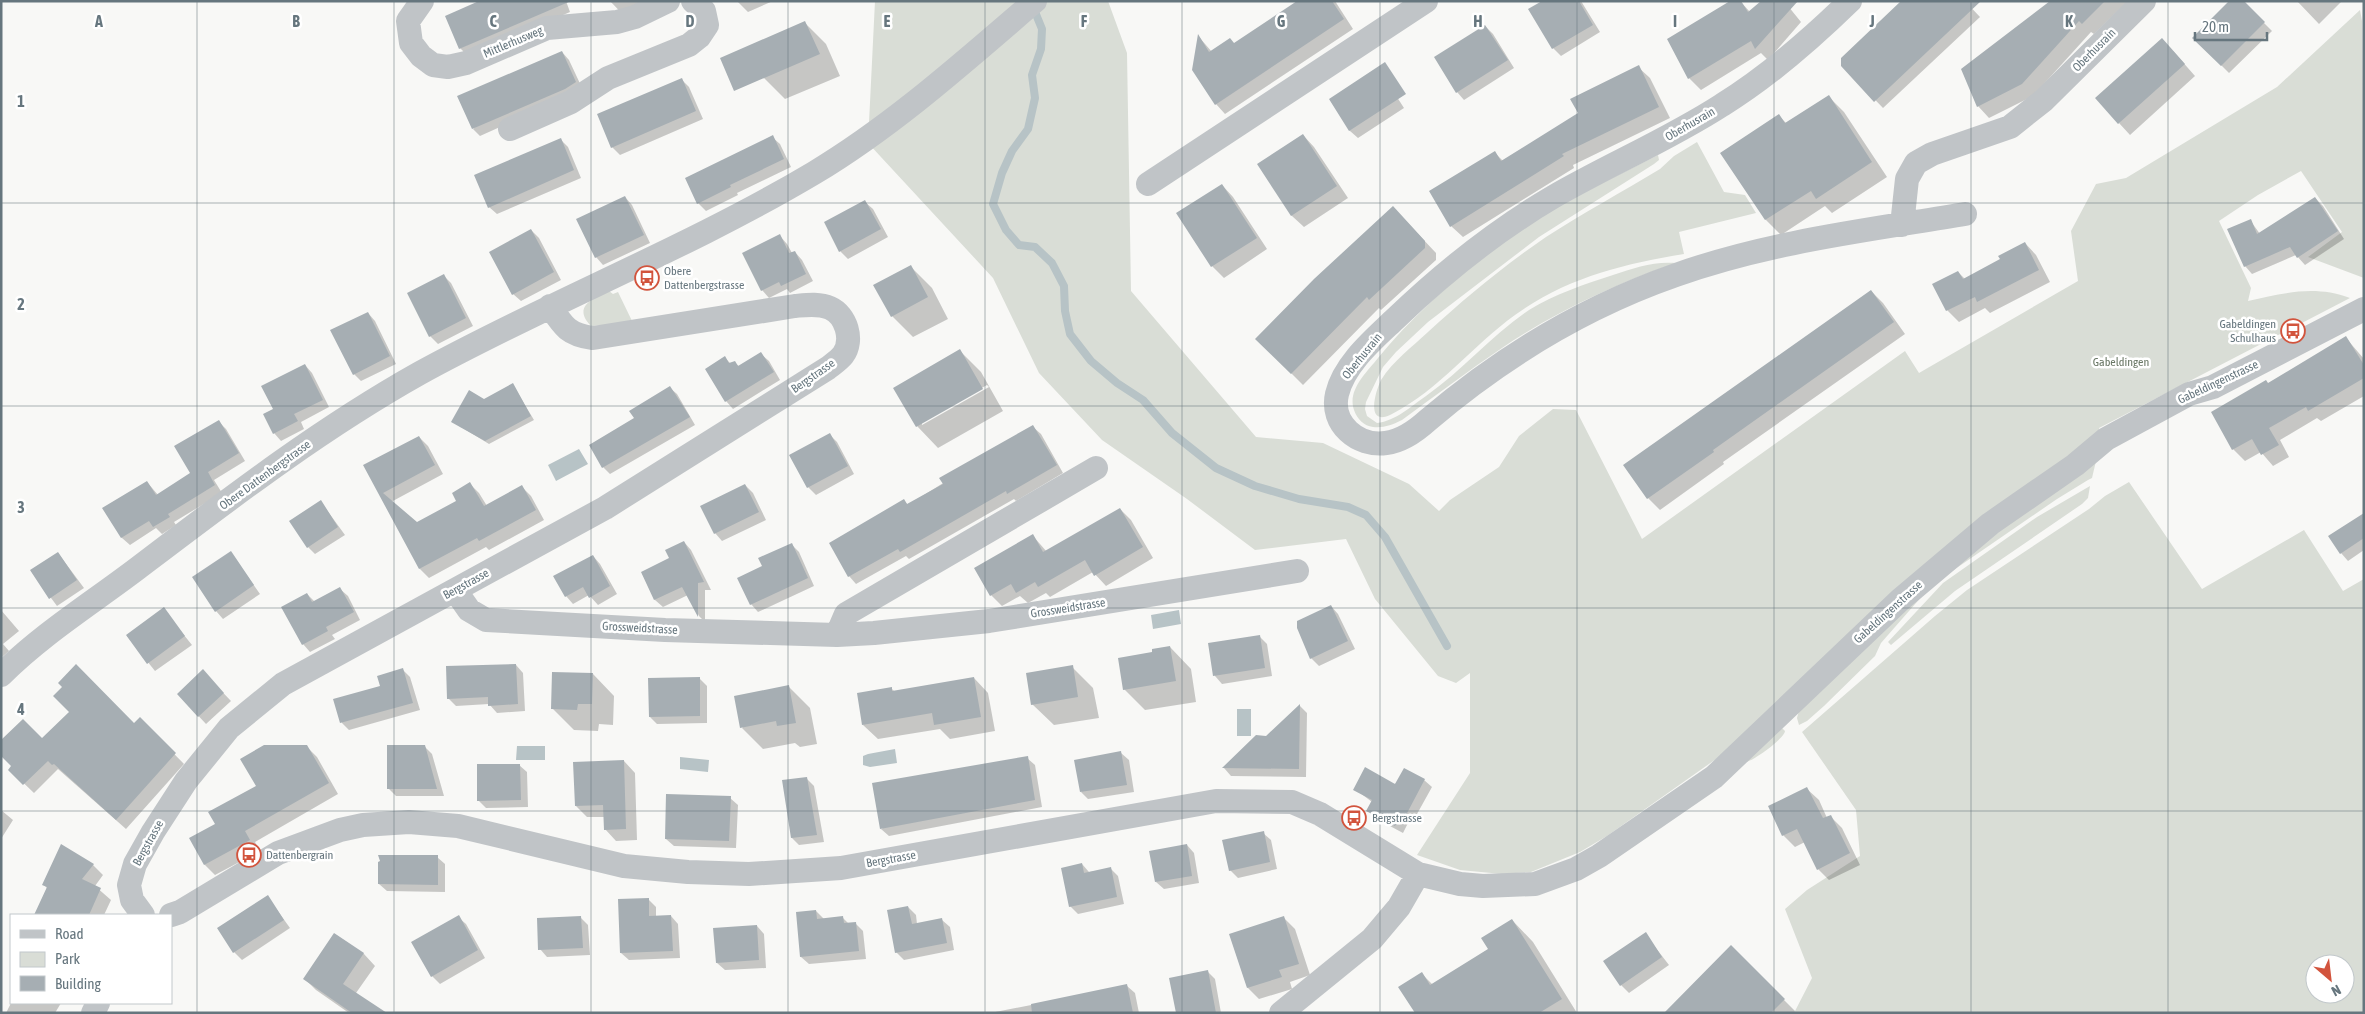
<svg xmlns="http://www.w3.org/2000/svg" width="2365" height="1014" font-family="'Asap Condensed',sans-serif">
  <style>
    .green { fill: #d9ddd6; fill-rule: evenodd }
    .water { fill: #b7c3c6 }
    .shadow { fill: #0003; fill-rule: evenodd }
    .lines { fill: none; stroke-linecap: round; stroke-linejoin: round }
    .stream { stroke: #b7c3c6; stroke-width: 8 }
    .building { fill: #a6aeb3 }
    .minor { stroke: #c0c4c7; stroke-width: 24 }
    .grid { fill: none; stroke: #66767e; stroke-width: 1; stroke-opacity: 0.55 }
    .labels { text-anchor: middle; stroke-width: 5; stroke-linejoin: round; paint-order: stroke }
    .street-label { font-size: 12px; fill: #66767e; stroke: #fff }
    .poi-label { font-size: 12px; fill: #66767e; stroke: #fff; text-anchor: start }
    .park-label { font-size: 12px; fill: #697765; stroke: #fff }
    .grid-label { font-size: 16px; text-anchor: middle; font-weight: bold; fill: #66767e; stroke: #fff; stroke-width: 5; stroke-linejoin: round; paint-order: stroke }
  </style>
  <rect width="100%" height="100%" fill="#f8f8f6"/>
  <!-- green -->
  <path class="green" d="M875,1H1108L1127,53L1131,291L1256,437L1323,443L1409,484L1439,511L1450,500L1499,467L1519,436L1553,409L1576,410L1642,539L1905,351L1919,373L2078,281L2071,231L2096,184L2126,178L2277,87L2360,10L2362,21L2364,278L2308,257L2342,232L2301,171L2258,195L2219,221L2251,288L2248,301C2284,293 2315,285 2350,298L2099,428L2101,433L1716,759L1607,836L1580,852L1531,872L1502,874L1460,870L1417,855L1470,773V673L1456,683L1438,676L1375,599L1346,539L1255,550L1187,499L1102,440L1039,373L993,278L868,143Z
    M1697,142L1724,192L1745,195L1756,213L1679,232L1684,254C1623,264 1566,278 1515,315C1473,345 1439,390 1392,414C1365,428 1375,392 1381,380C1393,361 1412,347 1428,332C1465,298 1505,265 1546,237C1583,213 1622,192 1660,169L1674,156Z
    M1658,155L1659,160L1654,164L1539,237L1428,322L1396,352L1383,367L1366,402L1365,409L1367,416L1377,423C1396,421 1411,406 1426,396C1463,370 1492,335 1529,310C1555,294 1585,284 1613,275C1634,268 1654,261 1676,263C1615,284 1555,312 1502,348C1468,371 1435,396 1402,420C1392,425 1384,428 1373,427C1364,426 1357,419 1354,410C1347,390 1367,372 1378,358C1428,297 1501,238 1570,200C1599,184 1629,170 1658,155Z
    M609,291L613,294L618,292L633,323L591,326C572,307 593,298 609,291Z
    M2096,461L2092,478L2088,480L2057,499L1945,576L1923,595L1881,643L1875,656L1824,706L1807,721L1799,725L1797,718L1801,703L1935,577Z
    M2129,482L2202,589L2304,530L2343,591L2364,579V1013H1794L1812,978L1785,909L1807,890L1860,856L1856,810L1802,732L1935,616L1967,590L2089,509L2105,496ZM2315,964H2345V994H2315Z
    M2090,486L2088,498L2082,504L1955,591L1891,645L1888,642L1943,583L2037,517Z
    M1781,727L1785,731C1784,739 1751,763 1743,763Z"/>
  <!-- water -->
  <path class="water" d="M579,449L588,464L556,481L548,465Z
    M1179,610L1181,624L1153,629L1151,615Z
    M1237,709H1251V736H1237Z
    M517,746H545V760H516Z
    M895,749L897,763L870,767L863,765V756L868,754Z
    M680,757L709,760L708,772L680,769Z"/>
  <!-- shadow -->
  <path class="shadow" d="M566,1L570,12L468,56L460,48Z
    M610,1H684L632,24Z
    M737,1H773L748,12Z
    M1300,1H1335L1353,29L1225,114L1216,104L1193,70L1199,37L1212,52L1235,44Z
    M1544,1H1581L1600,32L1561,56L1553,48Z
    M1740,1L1750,12L1784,1L1801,22L1768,60L1761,53L1701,90L1689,78Z
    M1965,1L1980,17L1883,108L1853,77Z
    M2052,1H2128L2094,34L2091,32L2033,96L1989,118L1978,106Z
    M2242,1L2272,31L2229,73L2194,38Z
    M2297,1H2342L2319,24Z
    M805,23L826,44L840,76L785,99L764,78Z
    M1485,26L1493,34L1514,68L1464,100L1457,92Z
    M2173,51L2195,76L2130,135L2119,123Z
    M562,52L569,60L583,90L480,136L473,129Z
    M1638,67L1650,78L1670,118L1573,165L1574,168L1463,237L1451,226L1495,153L1503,161L1579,114Z
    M1384,77L1404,108L1358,138L1350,131L1330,100Z
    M681,79L689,87L703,119L620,155L612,147Z
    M1829,97L1844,112L1887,177L1832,213L1825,206L1781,235L1766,220L1721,153L1779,116L1787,124Z
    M1303,135L1314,147L1348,198L1304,227L1292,216L1259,165Z
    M772,137L780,144L791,167L737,193L738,195L706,211L698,203Z
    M560,139L568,147L581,178L497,214L489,207Z
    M1222,185L1233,197L1267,249L1224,278L1212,266L1178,214Z
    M625,197L632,205L650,243L603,265L596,257Z
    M2315,198L2323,206L2344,239L2305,265L2296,255L2252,274L2245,266L2250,220L2260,234Z
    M865,202L873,209L888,237L848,259L840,251Z
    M1405,220L1436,253V260L1381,310L1379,308L1303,385L1257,339Z
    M531,230L539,238L561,280L521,301L513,294Z
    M780,236L787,244L792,253L795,252L802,260L813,281L790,293L787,289L769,298L762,290Z
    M2025,243L2036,255L2050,282L1990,313L1985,308L1959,322L1947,310L1958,272L1965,279L2002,260Z
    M911,267L932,288L948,319L913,337L892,316Z
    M444,276L451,283L473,326L438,344L430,336Z
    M1871,291L1883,303L1905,334L1723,462L1724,464L1660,510L1648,498L1625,466Z
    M368,313L375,321L396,364L361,381L354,374Z
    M2346,338L2364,359V396L2321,421L2317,418L2280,440L2289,457L2273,466L2261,452L2245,461L2233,449L2269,384Z
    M960,351L981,372L1003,411L938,448L917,426ZM987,385L989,387L922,425V422Z
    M761,354L769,361L780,380L733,409L726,401L725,358L731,364L734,362L740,367Z
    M305,365L312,373L329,407L301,422L304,429L281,441L274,433L275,410Z
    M513,385L534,420L489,444L453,422Z
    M670,388L677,394L695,425L610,474L603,467Z
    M219,422L226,429L245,461L214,480L222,493L174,522L176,525L162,534L156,528L130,545L122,538L104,509L147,482L158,495L192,474Z
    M1033,427L1041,434L1063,473L1016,501L1014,499L909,559L906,556L856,584L849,576L904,501L908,505Z
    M830,435L837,442L854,474L816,495L808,487Z
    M419,437L428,446L443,474L391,502L417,523L458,501L470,484L479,493L487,506L522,487L531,496L544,520L489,550L486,547L429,578L420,569L365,466Z
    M745,485L753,493L766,520L722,541L715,533Z
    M321,502L345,535L315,554L308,547Z
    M1120,509L1131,520L1153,558L1106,586L1093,572L1050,597L1046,593L1028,603L1020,596L1002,606L991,595L1033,536L1047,552Z
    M2364,515V550L2348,561L2341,553Z
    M684,542L691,550L711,590H705V622L699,616L688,595L663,607L655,600L642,573L671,558Z
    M791,544L799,552L814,586L758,612L751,604Z
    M58,553L84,588L57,606L31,571Z
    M231,553L260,594L223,619L216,611Z
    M593,556L600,564L617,594L598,605L589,595L573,604L566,596Z
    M340,589L348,596L360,620L332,635L335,639L310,652L303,644L307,594L315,602Z
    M1331,606L1338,614L1355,649L1319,666L1311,658Z
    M163,609L192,645L155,671L127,636Z
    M1,610L19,631L3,644L9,651L1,658Z
    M1259,636L1267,644L1272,676L1222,684L1215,676L1210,644Z
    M1170,647L1191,669L1196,702L1145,710L1124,689L1154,653Z
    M516,665L523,673L525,711L497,713L489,704L456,706L448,698Z
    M1072,667L1093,688L1099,718L1054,725L1032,704Z
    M403,670L410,677L420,710L349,730L342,723L335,700L381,687Z
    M593,674L614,696L613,725L599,724L598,731L574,730L553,709Z
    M699,678L707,686V723L657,724L650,717Z
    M974,678L988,693L995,731L950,739L940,729L878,739L863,725L891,688L895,692Z
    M210,679L231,701L206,724L178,694Z
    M789,687L810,708L817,744L800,747L795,743L763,749L742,728Z
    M1300,706L1307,713L1306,777L1231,776L1224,768L1256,736L1266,737Z
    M140,719L184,764L126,829L58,769L34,793L10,770L42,740L134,725Z
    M306,746L317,757L338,794L255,842L260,851L215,875L205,865L191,839L217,825Z
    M424,746L432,754L444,796H396L388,788Z
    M1121,753L1129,760L1134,792L1088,799L1081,792Z
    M1027,758L1035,765L1042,807L889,836L881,829Z
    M624,761L635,773L637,840L616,841L605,829V817H587L576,806Z
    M519,765L527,772L528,807L486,808L478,800Z
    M806,778L814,786L824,842L799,845L792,838Z
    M1424,780L1432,787L1412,823L1409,821L1403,833L1375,818L1368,810L1372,802L1355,789Z
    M1807,789L1819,800L1827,818L1830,816L1842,828L1860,865L1829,880L1818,869L1805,842L1795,847L1783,835Z
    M730,798L738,805L736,848L674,846L666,839Z
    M1,810L13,820L1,839Z
    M1263,833L1271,840L1277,869L1238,878L1230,870Z
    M1187,845L1194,853L1199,883L1164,889L1156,882Z
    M437,857L445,864V892L387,891L379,884Z
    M1082,864L1089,872L1111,869L1118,876L1124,904L1078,914L1070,906Z
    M93,865L103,875L95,886L111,900L104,915H35L47,888L43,884Z
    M267,896L290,928L242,960L234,952Z
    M648,899L656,907V917L671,916L678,924L680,958L629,960L621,953Z
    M908,907L916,915L917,924L942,920L950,927L954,950L904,960L896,952Z
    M816,911L824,919L842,917L849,924L855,923L863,931L866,959L809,964L801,957Z
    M458,917L466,924L485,958L440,984L432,976Z
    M580,917L588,925L590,955L547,957L540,949Z
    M1284,918L1295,929L1310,975L1290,982L1292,989L1259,999L1248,988L1231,935Z
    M1512,920L1533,942L1577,1013H1416L1422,974L1433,985L1489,949Z
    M757,926L764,934L766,968L725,970L717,963Z
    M335,934L364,954L375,966L356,993L380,1013H349L316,990L305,979Z
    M1645,934L1669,965L1629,993L1621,985Z
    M1731,947L1795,1011L1794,1013H1676Z
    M1207,971L1215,979L1221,1013H1177Z
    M1127,986L1135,993L1139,1013H990Z
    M11,1003H61L55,1013H6Z"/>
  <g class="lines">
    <!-- stream -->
    <path class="stream" d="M1033,7L1042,29L1041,49L1032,75L1035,98L1028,129L1012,151L1002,173L993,204L1006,230L1019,245L1035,247L1052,263L1064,286L1065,311L1070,334L1091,361L1117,383L1143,400L1172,433L1216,468L1255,486L1299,499L1348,507L1366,515L1385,537L1447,646"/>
  </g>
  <!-- building -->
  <path class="building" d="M479,1H571L459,49L445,16Z
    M1297,1H1332L1344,19L1215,105L1192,70L1198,34L1209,52L1230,38L1234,43Z
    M1542,1H1579L1593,25L1552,49L1528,9Z
    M1730,1H1741L1748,12L1761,1H1798L1755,49L1751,41L1688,79L1667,39Z
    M1901,1H1981L1874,102L1841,66V58Z
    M2050,1H2105L2082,24L2079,21L2022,84L1977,107L1961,69Z
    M2229,1H2244L2265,22L2221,66L2192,38Z
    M805,21L820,54L734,91L720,58Z
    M1485,25L1508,60L1456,93L1434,57Z
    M2162,38L2185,64L2118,124L2095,98Z
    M562,51L576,82L565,89L472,129L457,96Z
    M1385,62L1406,94L1349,131L1329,99Z
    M1639,65L1659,107L1562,154L1564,156L1450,227L1429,191L1495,151L1501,161L1578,113L1570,99Z
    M682,78L696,111L611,148L597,114Z
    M1829,95L1872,162L1816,199L1811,191L1765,220L1720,153L1779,114L1785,123Z
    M1303,134L1337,186L1291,216L1257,164Z
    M773,135L784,159L730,185L731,187L697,204L685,178Z
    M561,138L574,170L488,208L474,175Z
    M1222,184L1257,238L1211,267L1176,213Z
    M625,196L644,235L595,258L576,219Z
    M2315,197L2338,231L2297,258L2290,247L2244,267L2227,229L2251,219L2257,234Z
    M865,200L881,229L839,252L824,222Z
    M1393,206L1425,241V248L1369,300L1367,297L1291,374L1255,339L1314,279Z
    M531,229L554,272L512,295L489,252Z
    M780,234L789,253L795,251L806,274L781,286L779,282L761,291L742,253Z
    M2025,242L2039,270L1977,302L1975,297L1946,311L1932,284L1958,271L1963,279L2000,259L1998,256Z
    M911,265L928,297L891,317L873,285Z
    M444,274L466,318L429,337L407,293Z
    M1871,290L1894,322L1713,450L1714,452L1647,499L1623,465Z
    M368,312L390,356L353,375L330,330Z
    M2346,336L2364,365V378L2308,411L2306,407L2269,428L2279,445L2261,455L2252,439L2232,450L2211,412L2266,380L2268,383Z
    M960,349L983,389L916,427L893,388Z
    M761,352L774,372L725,402L705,369L725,356L729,363L735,361L738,366Z
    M305,364L323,400L294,414L298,421L273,434L263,414L273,409L261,386Z
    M513,383L531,416L485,441L451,422L469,390L484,399Z
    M670,386L690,417L602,468L589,445L634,418L629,411Z
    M219,420L239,453L208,472L215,485L168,514L170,517L153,527L149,521L121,538L102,508L147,481L156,495L190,473L174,446Z
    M1033,425L1057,465L1007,494L1006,491L900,552L898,549L848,577L829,543L904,499L907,504L943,484L939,478Z
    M830,433L848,466L807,488L789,455Z
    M419,436L435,465L383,493L417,522L456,501L452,493L470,482L484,506L522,485L536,510L479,541L477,538L419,569L363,465Z
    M745,484L759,512L714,534L700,506Z
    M321,500L338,527L307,548L289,521Z
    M1120,508L1143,547L1094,576L1085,560L1038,587L1035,582L1016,593L1011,584L990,596L974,568L1033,534L1043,552Z
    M2364,513V538L2340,554L2328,536Z
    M684,541L704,582L698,583V617L682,587L654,600L641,572L669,558L665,550Z
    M792,543L808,578L750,605L737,578L762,566L758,558Z
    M231,551L254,585L215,612L192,577Z
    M58,552L77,580L49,599L30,570Z
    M593,555L610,586L589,598L583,587L565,597L553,576Z
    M340,587L354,612L326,627L328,631L302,645L281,607L307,593L312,602Z
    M1331,605L1348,641L1310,659L1297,628V621Z
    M164,607L185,636L147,664L126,635Z
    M1260,635L1265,668L1213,676L1208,643Z
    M1170,646L1176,681L1123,690L1118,658L1152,652V649Z
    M76,664L134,723L140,717L176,753L116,820L54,764L52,765L48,761L23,785L8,770L11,766L1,756V740L23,719L42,738L69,712L53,696L62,687L58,683Z
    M516,664L518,704L488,706V697L447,699L446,666Z
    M1073,665L1078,697L1031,705L1026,673Z
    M403,668L413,703L340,723L333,699L380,686L377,676Z
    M203,669L224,693L198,717L177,694Z
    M552,672L593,673L592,704H578L577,710L551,709Z
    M700,677V716L649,717L648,678Z
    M974,677L981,717L934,725L932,713L862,725L857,693L892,687V691Z
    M789,685L796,723L777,726L776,721L740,728L734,696Z
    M1300,704L1299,769L1222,768L1256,735L1266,736Z
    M264,745H307L329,783L245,831L250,840L204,865L189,838L215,824L208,812L256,786L240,759Z
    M387,745H425L437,789H387Z
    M1121,751L1127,785L1080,792L1074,760Z
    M1028,756L1035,800L880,829L872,783Z
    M624,760L626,829L604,830L603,805L575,806L573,762Z
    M477,764H520L521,800L477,801Z
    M1365,767L1395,784L1404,768L1425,779L1405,817L1401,815L1395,826L1366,811L1372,800L1353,790Z
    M807,777L817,835L791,838L782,780Z
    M1807,787L1823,818L1831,815L1850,853L1817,870L1797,829L1782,836L1768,806Z
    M666,794L731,796L729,841L665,839Z
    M1264,831L1270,862L1229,871L1222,840Z
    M61,844L94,864L82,879L101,888L89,915H34L47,887L42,885Z
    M1187,844L1192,876L1155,882L1149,851Z
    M378,855H438V885L378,884V862L380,861Z
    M1082,863L1084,873L1111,867L1117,897L1069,907L1061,868Z
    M268,895L284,920L233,953L217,928Z
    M649,898V916L671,915L673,951L620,953L618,899Z
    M908,906L912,924L942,918L947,943L895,953L887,910Z
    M816,910L817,919L843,916L844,923L856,922L859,951L800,957L796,912Z
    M459,915L478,950L431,977L411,942Z
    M581,916L583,948L538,950L537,918Z
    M1284,916L1299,964L1279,970L1282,977L1247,988L1229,934Z
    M1512,919L1562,999L1539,1013H1415L1398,987L1422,972L1430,985L1488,949L1481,938Z
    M757,925L759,960L716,963L713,928Z
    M1646,932L1662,957L1620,986L1603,961Z
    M334,933L364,953L343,984L387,1013H352L303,979Z
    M1731,945L1785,999L1771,1013H1664Z
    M1208,970L1216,1013H1176L1169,978Z
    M1127,984L1133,1013H1032L1031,1004Z"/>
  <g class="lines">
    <!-- minor -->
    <path class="minor" d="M422,1L408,21L411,43L421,56L433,65L448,67L466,63L547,28L617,22L635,17L668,1
      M1850,1C1810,40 1769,76 1722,105C1668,140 1608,165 1553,197C1495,231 1443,273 1395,319C1374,339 1344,364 1337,394C1330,424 1358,447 1386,443C1402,441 1417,430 1428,420C1502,357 1584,307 1676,275C1768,242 1869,230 1965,214
      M510,129L571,102L608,78L689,45L699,37L707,25L704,11L693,1
      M1148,184L1426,1
      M1902,225L1907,179L1916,163L1932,154L2010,127L2044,100L2144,1
      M455,590L469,610L486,620L665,630L837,635L874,633L989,621L1297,571
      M837,635L846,614L1096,468
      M1,675C42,634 92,603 138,568C229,499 320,429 420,373C549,302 688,248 814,173C894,125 965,61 1035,1
      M143,915L132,900L129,885L135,864L153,832L186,781L229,728L283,684L605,508L828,368C833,364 839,360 843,355C854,340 846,315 830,308C819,303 806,305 795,306L593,338C568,335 563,326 550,306
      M171,915L180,912L278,853L340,830L363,825L409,822L458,826L624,866L688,872L749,874L841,868L1216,801L1292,802L1320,814L1418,874L1460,884L1483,886L1535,884L1576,869L1599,856L1714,777L1900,600L1990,524L2075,465L2106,439L2189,394L2213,387L2364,309
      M93,1013L98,1003
      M1281,1013L1372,939L1399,907L1418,874"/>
  </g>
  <!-- grid -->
  <path class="grid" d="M197,1V1013M394,1V1013M591,1V1013M788,1V1013M985,1V1013M1182,1V1013M1380,1V1013M1577,1V1013M1774,1V1013M1971,1V1013M2168,1V1013M1,203H2364M1,406H2364M1,608H2364M1,811H2364"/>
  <!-- icons -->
  <defs>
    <g id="bus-ring" transform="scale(1.25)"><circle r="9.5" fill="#fff" stroke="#d2543d" stroke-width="1.5"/><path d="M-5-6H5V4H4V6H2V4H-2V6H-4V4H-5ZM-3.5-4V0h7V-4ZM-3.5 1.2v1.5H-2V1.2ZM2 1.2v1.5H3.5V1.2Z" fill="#d2543d"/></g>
  </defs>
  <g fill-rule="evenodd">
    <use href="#bus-ring" x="647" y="278"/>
    <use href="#bus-ring" x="2293" y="331"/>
    <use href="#bus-ring" x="1354" y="818"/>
    <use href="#bus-ring" x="249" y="855"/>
  </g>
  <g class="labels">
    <!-- street labels -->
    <g class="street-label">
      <text transform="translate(513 42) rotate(-23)" y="4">Mittlerhusweg</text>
      <text transform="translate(2094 50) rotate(-45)" y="4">Oberhusrain</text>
      <text transform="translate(1690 124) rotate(-30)" y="4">Oberhusrain</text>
      <text transform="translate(1362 356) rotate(-51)" y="4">Oberhusrain</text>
      <text transform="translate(813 376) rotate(-35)" y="4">Bergstrasse</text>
      <text transform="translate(2218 382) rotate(-25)" y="4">Gabeldingenstrasse</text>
      <text transform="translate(265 475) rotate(-36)" y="4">Obere Dattenbergstrasse</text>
      <text transform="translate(466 584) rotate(-29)" y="4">Bergstrasse</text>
      <text transform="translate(1068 608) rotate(-9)" y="4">Grossweidstrasse</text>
      <text transform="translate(1888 612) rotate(-42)" y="4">Gabeldingenstrasse</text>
      <text transform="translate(640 628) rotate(3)" y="4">Grossweidstrasse</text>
      <text transform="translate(148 843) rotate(-61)" y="4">Bergstrasse</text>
      <text transform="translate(891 859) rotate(-10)" y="4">Bergstrasse</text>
    </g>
    <!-- poi labels -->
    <g class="poi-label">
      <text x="664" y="275">Obere<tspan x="664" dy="14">Dattenbergstrasse</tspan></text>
      <text x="2276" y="328" text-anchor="end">Gabeldingen<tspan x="2276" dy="14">Schulhaus</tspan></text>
      <text x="1372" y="822">Bergstrasse</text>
      <text x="266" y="859">Dattenbergrain</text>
    </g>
    <!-- park labels -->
    <g class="park-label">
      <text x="2121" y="366">Gabeldingen</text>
    </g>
  </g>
  <g class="grid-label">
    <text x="99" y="27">A</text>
    <text x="296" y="27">B</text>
    <text x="493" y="27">C</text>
    <text x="690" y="27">D</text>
    <text x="887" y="27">E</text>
    <text x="1084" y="27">F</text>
    <text x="1281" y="27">G</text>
    <text x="1478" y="27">H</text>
    <text x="1675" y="27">I</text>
    <text x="1872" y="27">J</text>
    <text x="2069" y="27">K</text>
    <text x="21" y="107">1</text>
    <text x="21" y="310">2</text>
    <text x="21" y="513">3</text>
    <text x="21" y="715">4</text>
  </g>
  <!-- border -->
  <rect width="2365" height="1014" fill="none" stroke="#66767e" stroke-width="5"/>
  <!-- legend -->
  <rect x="10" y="914" width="162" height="90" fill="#ffffff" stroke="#c2c8cb"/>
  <rect x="20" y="930" width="25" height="8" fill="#c0c4c7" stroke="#c2c8cb"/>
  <text x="55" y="939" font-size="15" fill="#66767e">Road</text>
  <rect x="20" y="952" width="25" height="15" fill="#d9ddd6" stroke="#c2c8cb"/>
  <text x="55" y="964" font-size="15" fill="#66767e">Park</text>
  <rect x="20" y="976" width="25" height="15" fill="#a6aeb3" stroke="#c2c8cb"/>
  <text x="55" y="989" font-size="15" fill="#66767e">Building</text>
  <!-- north arrow -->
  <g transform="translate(2330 979) rotate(152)"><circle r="24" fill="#ffffff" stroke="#c2c8cb"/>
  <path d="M0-4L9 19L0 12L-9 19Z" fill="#d2543d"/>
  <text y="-8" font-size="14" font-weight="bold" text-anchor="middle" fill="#66767e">N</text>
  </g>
  <!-- scale -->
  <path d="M2195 32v8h72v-8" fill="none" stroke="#66767e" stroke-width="2.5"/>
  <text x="2202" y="32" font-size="15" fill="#66767e" stroke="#ffffff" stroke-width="4" paint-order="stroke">20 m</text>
</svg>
